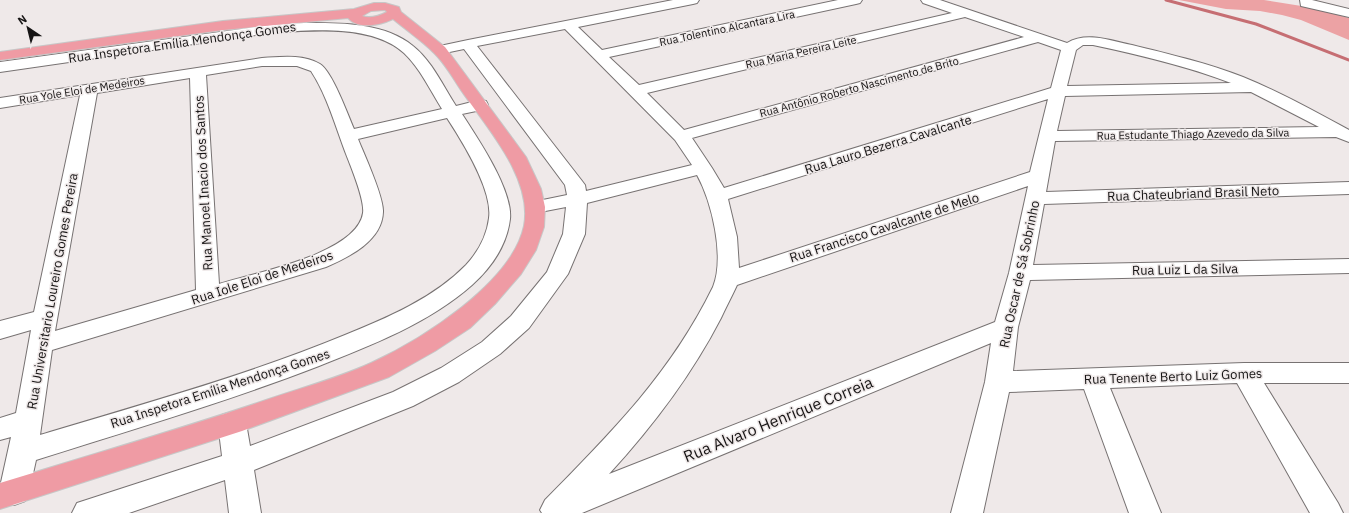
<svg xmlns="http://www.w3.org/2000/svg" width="1349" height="513" font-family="'IBM Plex Sans',sans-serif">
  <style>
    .green { fill: #eca2a4 }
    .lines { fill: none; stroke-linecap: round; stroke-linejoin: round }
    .stream { stroke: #c66e73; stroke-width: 3 }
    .minor-casing { stroke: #777272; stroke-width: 2 }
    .major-casing { stroke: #c7c7c7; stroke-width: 2 }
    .minor { fill: #fff; fill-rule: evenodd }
    .major { fill: #ef9ba4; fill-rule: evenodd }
    .labels { text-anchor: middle; stroke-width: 3; stroke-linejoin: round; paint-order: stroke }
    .far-street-label { font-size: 11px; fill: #161414; stroke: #efe9e9 }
    .street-label { font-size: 13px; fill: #161414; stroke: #efe9e9 }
    .near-street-label { font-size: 16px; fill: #161414; stroke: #efe9e9 }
  </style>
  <rect width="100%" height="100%" fill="#efe9e9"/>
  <!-- green -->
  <path class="green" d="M1179,0H1264L1314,8L1349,18V40L1301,20L1282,15L1260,11L1226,9Z"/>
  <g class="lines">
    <!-- stream -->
    <path class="stream" d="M1166,0L1256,24L1349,60"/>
    <!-- minor casing -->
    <g class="minor-casing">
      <path id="minor" d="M673,0H699L697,3L693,4L578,27L602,50L838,0H862L860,3L856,4L609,57L639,85L952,13L923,3L921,0H940L1067,43C1087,31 1111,41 1132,45C1169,54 1207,63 1243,77C1280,92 1314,111 1349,130V142L1336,137L1055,141L1046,192L1349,182V194L1044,204L1033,265L1349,259V273L1030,280L1018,327L1013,371L1244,363H1349V383H1264L1338,503L1343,513H1310L1237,383L1110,388L1161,513H1129L1084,389L1009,392L983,513H951L985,382L991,343L582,513H542L540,510L545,500C611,433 671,373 713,287C725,257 712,202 697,175L587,203L585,234L568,274L529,328L500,354L459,382L413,406L254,470L261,513H229L225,480L129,513H72L77,503L222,456L218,423L222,415L232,412L242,415L246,423L250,446L393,392L441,368L482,342L511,316L547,272L563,234L566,207L535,213L528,211L525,207L528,203L567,195L565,185L464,49L440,54L435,53L433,50L435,47L468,40ZM965,17L1024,37L684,130L647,93ZM565,29L675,140L692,165L586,191L585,185L582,181L477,46ZM1038,42L1061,50L1051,88L724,188L712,168L692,138ZM1083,45H1093C1140,55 1187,66 1231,83L1067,86L1076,50ZM1251,92L1319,127L1057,131L1065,96ZM1048,99L1030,172L739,268L737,237L728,199ZM1028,186L1009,273L995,322L609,474C653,426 691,376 721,318C726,307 732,296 737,285Z
        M1300,0H1312L1349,9V17L1301,6Z
        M304,23C339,23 384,22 413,46C432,61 443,86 456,106L480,100L486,101L488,105L486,109L462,114C478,139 513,190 510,219C507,245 491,268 472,285C429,323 372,345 319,366C226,402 130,430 36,460L29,492L25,501L14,505L3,501L0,495V487L11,437L0,440V418L16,413L31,330L0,339V321L34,312L80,95L0,108V98L262,58C280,57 303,54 320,64C332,71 348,115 354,129L442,109C430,90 420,68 404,53C372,24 310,30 270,33L0,72V62L270,25ZM262,66H297L311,71C327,95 336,128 346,154C351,167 365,200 363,213C357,254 254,273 219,284L206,75ZM190,78L196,290L55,331L97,93ZM447,118C462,141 493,190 489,218C487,235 478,252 466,265C434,298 387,318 345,335C246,376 142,404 40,435L52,350L326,267C349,257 382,241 383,212C384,197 364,154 358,139Z"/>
    </g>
    <!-- major casing -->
    <g class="major-casing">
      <path id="major" d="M374,3H385L399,7L401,12L445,47L526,157L541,189L545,207L544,227L536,250L521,274L495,304L470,328L435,351L389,377L242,431L0,509V483C89,455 178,430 266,400C301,388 338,378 371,363C421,340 512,283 524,226C533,179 488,129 463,93C454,80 445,63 433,52C421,40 406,30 393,19C380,25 359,30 348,18L223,30L0,60V52L223,21L354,9ZM385,10L387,12C379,16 371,19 362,16L371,11Z"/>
    </g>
    <!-- minor -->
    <use href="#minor" class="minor"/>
    <!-- major -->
    <use href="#major" class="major"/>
  </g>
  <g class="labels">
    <!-- far-street labels -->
    <g class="far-street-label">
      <text transform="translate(727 28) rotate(-12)" y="4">Rua Tolentino Alcantara Lira</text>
      <text transform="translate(801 52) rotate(-13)" y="4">Rua Maria Pereira Leite</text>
      <text transform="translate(859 87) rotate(-15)" y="4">Rua Antônio Roberto Nascimento de Brito</text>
      <text transform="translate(82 90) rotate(-9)" y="4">Rua Yole Eloi de Medeiros</text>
      <text transform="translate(1193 134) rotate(-1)" y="4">Rua Estudante Thiago Azevedo da Silva</text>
    </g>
    <!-- street labels -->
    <g class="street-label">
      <text transform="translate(182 42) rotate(-8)" y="5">Rua Inspetora Emília Mendonça Gomes</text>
      <text transform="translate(888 144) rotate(-17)" y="5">Rua Lauro Bezerra Cavalcante</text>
      <text transform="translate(203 183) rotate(-93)" y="5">Rua Manoel Inacio dos Santos</text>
      <text transform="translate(1193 193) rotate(-2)" y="5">Rua Chateubriand Brasil Neto</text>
      <text transform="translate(884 227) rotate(-18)" y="5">Rua Francisco Cavalcante de Melo</text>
      <text transform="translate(1185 269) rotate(-1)" y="5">Rua Luiz L da Silva</text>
      <text transform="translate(1019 274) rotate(-78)" y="5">Rua Oscar de Sá Sobrinho</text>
      <text transform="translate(262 277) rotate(-18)" y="5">Rua Iole Eloi de Medeiros</text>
      <text transform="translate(52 291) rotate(-80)" y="5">Rua Universitario Loureiro Gomes Pereira</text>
      <text transform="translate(1173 376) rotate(-2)" y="5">Rua Tenente Berto Luiz Gomes</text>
      <text transform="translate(220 388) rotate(-18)" y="5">Rua Inspetora Emília Mendonça Gomes</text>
    </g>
    <!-- near-street labels -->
    <g class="near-street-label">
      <text transform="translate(778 419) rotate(-22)" y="6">Rua Alvaro Henrique Correia</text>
    </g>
  </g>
  <!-- north arrow -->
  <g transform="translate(28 28) rotate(325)" stroke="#efe9e9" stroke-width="3" paint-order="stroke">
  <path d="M0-3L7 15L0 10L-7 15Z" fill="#161414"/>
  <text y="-6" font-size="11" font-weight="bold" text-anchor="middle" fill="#161414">N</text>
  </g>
</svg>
